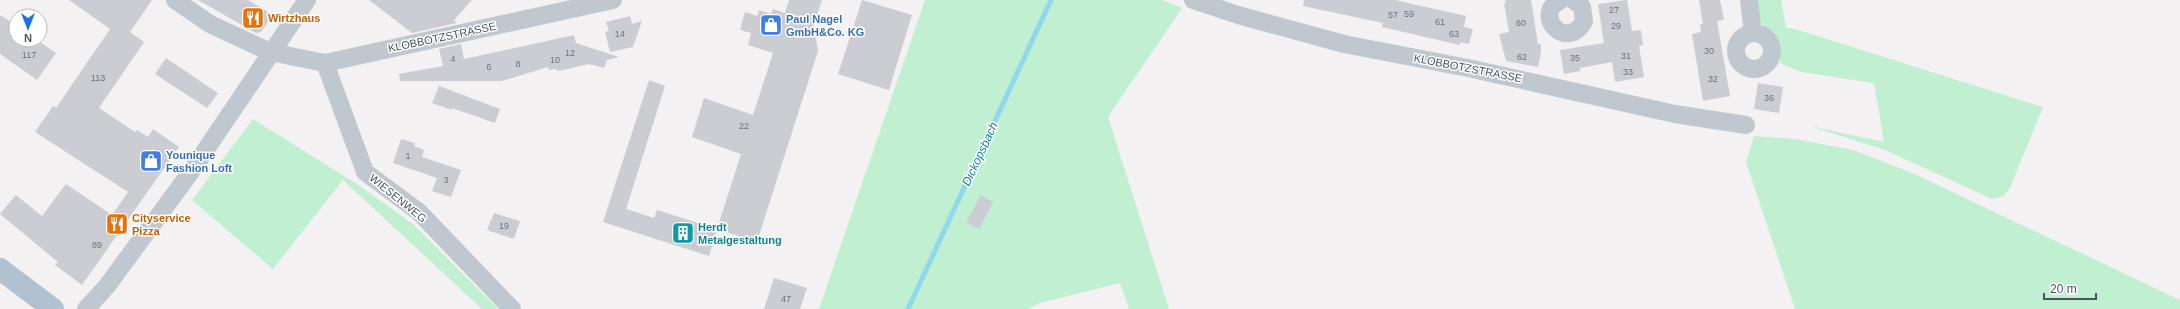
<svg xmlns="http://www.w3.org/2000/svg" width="2180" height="309" font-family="Helvetica,sans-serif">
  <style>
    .green { fill: #c1efd2 }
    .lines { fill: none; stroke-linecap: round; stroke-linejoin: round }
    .stream { stroke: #8fd9ec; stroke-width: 5 }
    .building { fill: #cbcdd3 }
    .minor { stroke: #bfc8cf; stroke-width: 18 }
    .major { stroke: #b1c1cf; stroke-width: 22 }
    .labels { text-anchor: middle; stroke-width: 3; stroke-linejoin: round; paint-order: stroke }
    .number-label { font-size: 9px; fill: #6a727b }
    .food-label { font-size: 11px; font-weight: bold; fill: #c56008; stroke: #fff; text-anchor: start }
    .shop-label { font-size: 11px; font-weight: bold; fill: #366cbe; stroke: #fff; text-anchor: start }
    .street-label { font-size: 11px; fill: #49545e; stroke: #fff }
    .culture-label { font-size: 11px; font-weight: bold; fill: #0d838f; stroke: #fff; text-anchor: start }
    .water-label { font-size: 12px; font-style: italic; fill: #0e819c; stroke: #fff }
  </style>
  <rect width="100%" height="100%" fill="#f3f1f1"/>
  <!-- green -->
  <path class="green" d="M925,0H1162L1182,8L1108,117L1169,309H1129L1120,283L1040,303L1028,309H819Z
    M1756,0H1781L1786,28H1792L2043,107L2009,190L2003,196L1992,199L1885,150L1810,126L1884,142L1874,83L1801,72L1780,63V43L1760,21Z
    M253,119L357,184L413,224L498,309H482L343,180L273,269L192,200Z
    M1754,136L1795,139L1853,150L1910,172L2180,300V309H1795L1746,162Z"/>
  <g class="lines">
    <!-- stream -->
    <path class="stream" d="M908,309L1051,0"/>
  </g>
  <!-- building -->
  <path class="building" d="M69,0H152L130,32L144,42L99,108L135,132L137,130L148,137L153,129L179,147L82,285L55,265L58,262L0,214L16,195L42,216L66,184L112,215L128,192L35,132L53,106L56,108L110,29Z
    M198,0H248L273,15L261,32L256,33Z
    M369,0H472L454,20L457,23L412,33Z
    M789,0H822L812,30L816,39L818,51L757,242L717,229L741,154L692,137L704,98L753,115L773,53L748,45L751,33L740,30L745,12L757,16L759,10L771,14L773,9L785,13Z
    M862,0L912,15L889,90L838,74Z
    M1304,0H1395L1466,16L1464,27L1473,29L1469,44L1460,42V45L1382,27L1383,23L1303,6Z
    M1505,0H1531L1538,44H1541V52L1538,67L1506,61L1499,34L1509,32L1504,3H1506Z
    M1627,0L1632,31L1641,30L1643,45L1639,46L1644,77L1615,82L1612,62L1580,68V71L1564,74L1560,50L1604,43L1598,4Z
    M1699,0H1720L1724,20L1717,21L1730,96L1703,101L1692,34L1701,32L1700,24H1703Z
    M0,15L16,25V40H37L56,53L37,80L0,54Z
    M630,16L632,24L642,21L633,47L610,52L605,32L609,31L606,22Z
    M574,35L576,43L619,57L607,60L604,68L589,64L558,71L555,69L549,70L548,67L502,81H400L399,74L443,66L439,49L461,44L464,59Z
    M166,58L218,93L207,108L155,74Z
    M649,80L665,86L626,209L654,218L657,210L717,229L709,256L603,222Z
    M1758,83L1783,87L1779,113L1754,109Z
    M439,86L500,109L495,123L452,108V110L432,103Z
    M401,139L415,143L414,146L424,150L422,157L461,170L451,197L432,191L437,178L393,163Z
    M981,195L993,202L979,229L966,222Z
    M494,213L520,221L514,239L487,230Z
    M774,278L807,288L800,309H764Z"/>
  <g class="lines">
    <!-- minor -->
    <path class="minor" d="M175,0L210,24L270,52L325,63L613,0
      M1193,0L1238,15L1344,44L1468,68L1675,114L1746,125
      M1561,0C1531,14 1567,53 1584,21L1582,7L1573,0
      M1749,0L1753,33
      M1736 51a18 18 0 1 1 36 0a18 18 0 1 1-36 0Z
      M325,63L365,172L419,212L512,309
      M86,309L107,286L190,173L307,0"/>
    <!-- major -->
    <path class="major" d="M0,269L53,309"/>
  </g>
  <!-- icons -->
  <defs>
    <g id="restaurant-square" transform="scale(1.15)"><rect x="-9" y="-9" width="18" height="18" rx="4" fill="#e8710a" stroke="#fff"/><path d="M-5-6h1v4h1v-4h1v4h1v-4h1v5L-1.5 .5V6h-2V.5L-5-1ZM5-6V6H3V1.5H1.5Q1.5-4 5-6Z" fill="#fff"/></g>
    <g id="shop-square" transform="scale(1.15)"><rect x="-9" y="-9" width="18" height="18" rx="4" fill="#3f7fe0" stroke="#fff"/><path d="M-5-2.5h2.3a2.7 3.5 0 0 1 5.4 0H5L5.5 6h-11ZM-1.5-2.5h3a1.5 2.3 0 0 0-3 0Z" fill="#fff"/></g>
    <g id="building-square" transform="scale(1.15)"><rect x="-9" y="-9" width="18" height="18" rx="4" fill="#0f9aa8" stroke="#fff"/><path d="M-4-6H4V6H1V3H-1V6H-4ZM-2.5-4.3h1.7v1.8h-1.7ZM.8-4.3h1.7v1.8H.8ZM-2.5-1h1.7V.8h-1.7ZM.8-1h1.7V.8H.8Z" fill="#fff"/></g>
  </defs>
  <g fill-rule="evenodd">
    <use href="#restaurant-square" x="253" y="18"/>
    <use href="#shop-square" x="771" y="25"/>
    <use href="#shop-square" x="151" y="161"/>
    <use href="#restaurant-square" x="117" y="224"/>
    <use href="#building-square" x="683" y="233"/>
  </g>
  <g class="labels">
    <!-- number labels -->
    <g class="number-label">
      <text x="1614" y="13">27</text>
      <text x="1409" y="17">59</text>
      <text x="1393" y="18">57</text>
      <text x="1440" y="25">61</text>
      <text x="1521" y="26">60</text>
      <text x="1616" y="29">29</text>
      <text x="620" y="37">14</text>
      <text x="1454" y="37">63</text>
      <text x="1709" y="54">30</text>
      <text x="570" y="56">12</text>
      <text x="29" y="58">117</text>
      <text x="1626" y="59">31</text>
      <text x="1522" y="60">62</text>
      <text x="1575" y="61">35</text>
      <text x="453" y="62">4</text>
      <text x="555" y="63">10</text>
      <text x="518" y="67">8</text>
      <text x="489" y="70">6</text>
      <text x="1628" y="75">33</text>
      <text x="98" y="81">113</text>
      <text x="1713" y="82">32</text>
      <text x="1769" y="101">36</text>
      <text x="744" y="129">22</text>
      <text x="408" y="159">1</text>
      <text x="446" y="183">3</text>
      <text x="504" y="229">19</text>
      <text x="97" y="248">89</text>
      <text x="786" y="302">47</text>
    </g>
    <!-- food labels -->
    <g class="food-label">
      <text x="268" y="22">Wirtzhaus</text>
      <text x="132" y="222">Cityservice<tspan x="132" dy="13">Pizza</tspan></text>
    </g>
    <!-- shop labels -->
    <g class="shop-label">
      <text x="786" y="23">Paul Nagel<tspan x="786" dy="13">GmbH&amp;Co. KG</tspan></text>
      <text x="166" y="159">Younique<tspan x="166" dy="13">Fashion Loft</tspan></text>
    </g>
    <!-- street labels -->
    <g class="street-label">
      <text transform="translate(442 37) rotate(-12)" y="4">KLOBBOTZSTRASSE</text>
      <text transform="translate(1468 68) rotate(11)" y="4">KLOBBOTZSTRASSE</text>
      <text transform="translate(398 198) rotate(39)" y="4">WIESENWEG</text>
    </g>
    <!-- culture labels -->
    <g class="culture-label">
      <text x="698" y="231">Herdt<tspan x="698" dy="13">Metalgestaltung</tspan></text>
    </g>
    <!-- water labels -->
    <g class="water-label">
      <text transform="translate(980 154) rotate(-65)" y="4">Dickopsbach</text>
    </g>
  </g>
  <!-- north arrow -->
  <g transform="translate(28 28) rotate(180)"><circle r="19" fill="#ffffff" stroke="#b6bbbf"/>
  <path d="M0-3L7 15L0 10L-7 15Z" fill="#1b74e3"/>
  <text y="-6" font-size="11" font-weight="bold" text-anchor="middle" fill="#49545e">N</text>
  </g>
  <!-- scale -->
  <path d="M2044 293v6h52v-6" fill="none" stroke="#49545e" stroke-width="2"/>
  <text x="2050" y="293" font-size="12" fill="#49545e" stroke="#ffffff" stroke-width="3" paint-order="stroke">20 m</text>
</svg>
